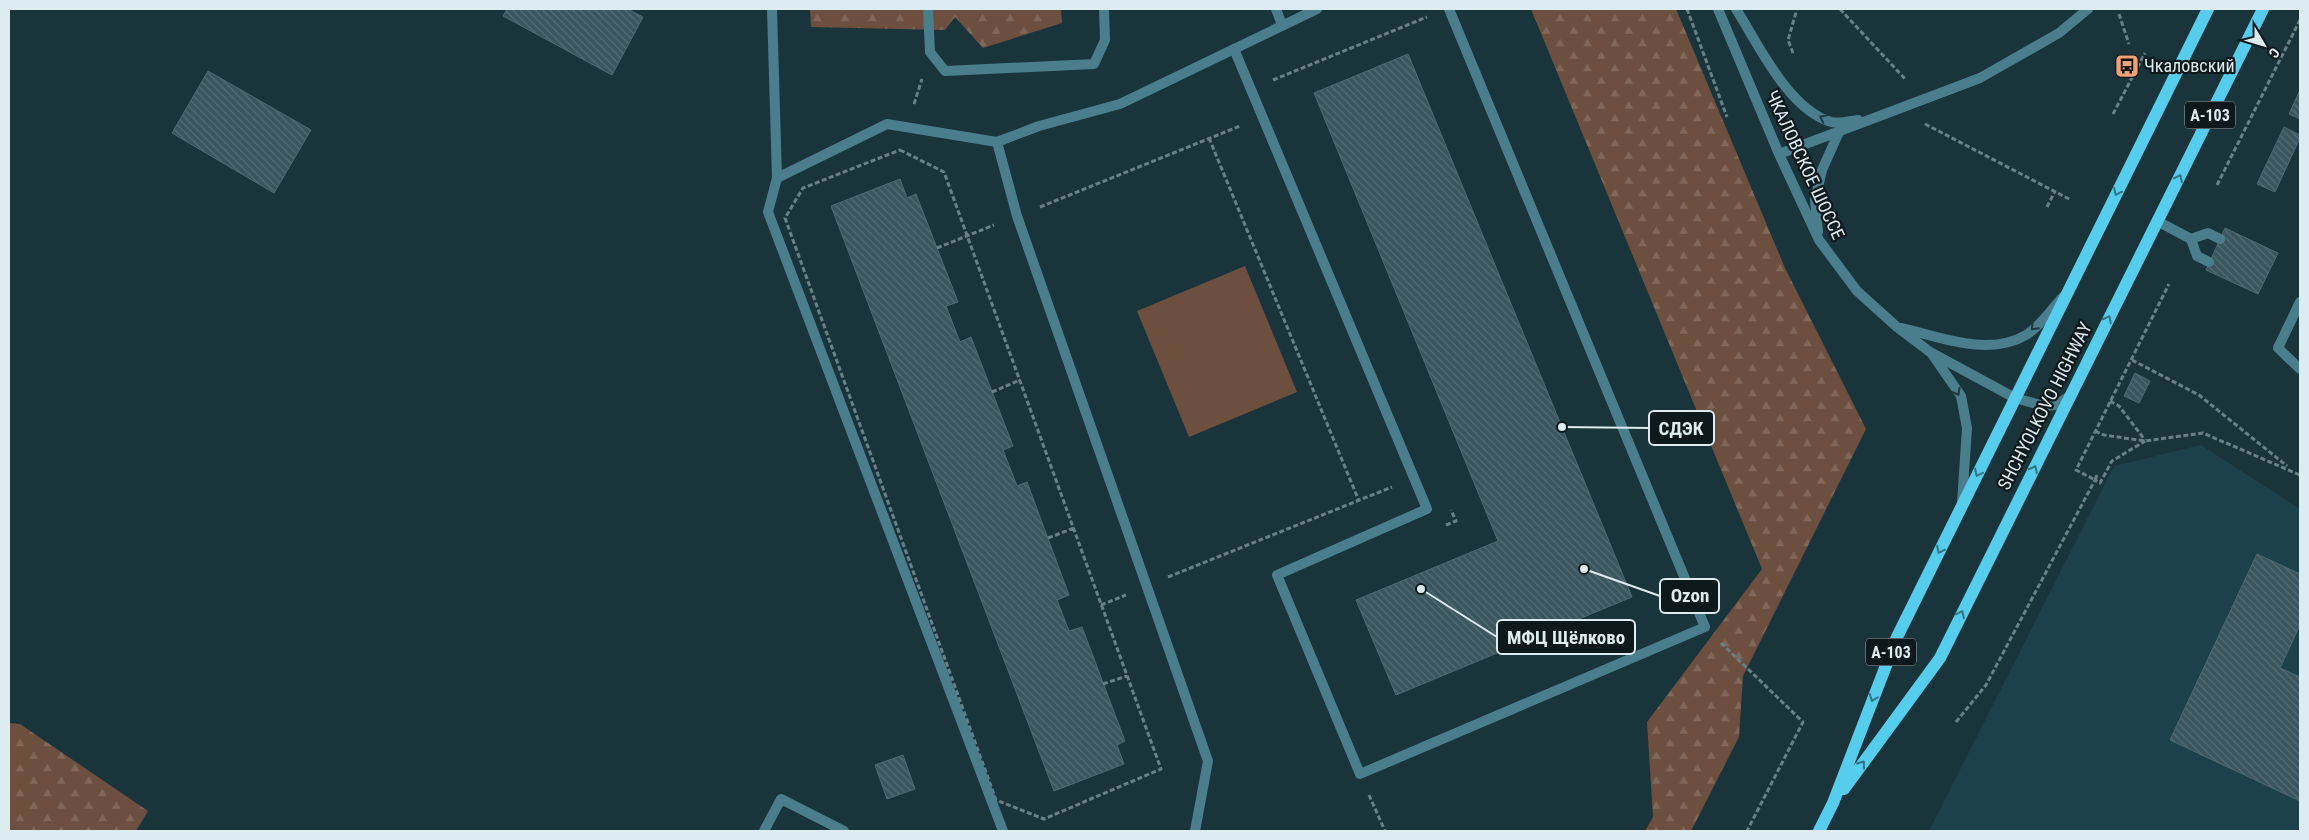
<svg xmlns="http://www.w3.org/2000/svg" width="2309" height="840" font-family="'Roboto Condensed',sans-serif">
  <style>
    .built { fill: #1d414b }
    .forest { fill: url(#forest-firs) }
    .garden { fill: #6c4f3f }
    .building { fill: url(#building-back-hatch); stroke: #4e6a72 }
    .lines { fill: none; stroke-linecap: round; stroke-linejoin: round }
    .path { stroke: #6a8087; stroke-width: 3; stroke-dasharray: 5 2.5; stroke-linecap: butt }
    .service { stroke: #4a7e8d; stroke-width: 10 }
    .minor { stroke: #4a7e8d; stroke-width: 10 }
    .tertiary { stroke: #4a7e8d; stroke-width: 10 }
    .primary { stroke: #56cdec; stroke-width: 12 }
    .oneway { stroke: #20373f }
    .oneway2 { stroke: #327384 }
    .labels { text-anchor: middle; stroke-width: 4.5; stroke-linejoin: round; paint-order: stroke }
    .shield { fill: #0e191d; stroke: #9fadb1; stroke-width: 1 }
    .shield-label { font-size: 16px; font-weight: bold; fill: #ddecf1 }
    .poi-label { font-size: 18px; fill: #ddecf1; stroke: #0e191d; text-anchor: start }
    .street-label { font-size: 18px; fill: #ddecf1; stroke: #0e191d }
    .leader { fill: none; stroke: #ddecf1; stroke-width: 2 }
    .callout-dot { fill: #ddecf1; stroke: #0e191d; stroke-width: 2 }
    .callout { fill: #0e191d; stroke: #ddecf1; stroke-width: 2 }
    .callout-label { font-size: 19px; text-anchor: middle; font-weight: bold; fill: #ddecf1 }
  </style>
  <defs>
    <pattern id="forest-firs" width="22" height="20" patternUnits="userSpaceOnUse" patternTransform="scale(1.25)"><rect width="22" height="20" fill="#6c4f3f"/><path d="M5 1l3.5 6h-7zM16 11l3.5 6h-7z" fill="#81685b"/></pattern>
    <pattern id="building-back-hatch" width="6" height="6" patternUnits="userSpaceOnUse" patternTransform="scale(1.25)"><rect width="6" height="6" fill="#3a555d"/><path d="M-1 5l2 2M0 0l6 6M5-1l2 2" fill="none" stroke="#566e75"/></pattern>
  </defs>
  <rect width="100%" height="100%" fill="#19343b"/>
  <!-- built -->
  <path class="built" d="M2201,445L2300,509V831H1929L2114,466Z"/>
  <!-- forest -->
  <path class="forest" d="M810,9H1061L1062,23L983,48L955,17L945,30L811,27Z
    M1531,9H1676L1785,268L1866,429L1743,676L1739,737L1691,831H1645L1653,817L1647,722L1762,569Z
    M9,723L20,724L148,811L136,831H9Z"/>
  <!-- garden -->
  <path class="garden" d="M1245,266L1297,392L1189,437L1137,311Z"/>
  <!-- building -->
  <path class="building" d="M507,9H628L643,17L612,75L503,16Z
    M1408,54L1632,597L1396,695L1356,600L1498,541L1314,93Z
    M208,71L311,130L274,193L172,133Z
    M2300,90V119L2289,114Z
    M2284,127L2300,135V138L2275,192L2257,184Z
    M900,179L907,198L916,194L958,302L946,306L960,342L971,337L1013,446L1003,450L1017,486L1027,482L1069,595L1057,600L1069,631L1082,627L1125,741L1117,745L1124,764L1054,791L831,206Z
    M2225,228L2278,253L2258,294L2206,270Z
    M2135,373L2150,381L2139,403L2124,396Z
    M2257,554L2300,574V625L2280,668L2300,677V801L2170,740Z
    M903,755L915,789L887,799L875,765Z"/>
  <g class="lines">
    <!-- path -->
    <path class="path" d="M1687,9L1727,117
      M1840,9L1906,80
      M2119,14L2129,44
      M1793,53L1788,40L1797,9
      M1273,80L1427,17
      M914,104L922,79
      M2113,114L2145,53
      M1925,124L2071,200
      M1209,138L1359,501
      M900,150L944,172L1161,769L1044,819L996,800L785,218L803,188Z
      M2217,185L2300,20
      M1040,207L1240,126
      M2047,207L2055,191
      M937,248L994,225
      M2132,360L2199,395L2287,466
      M992,392L1020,380
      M2110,401L2119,406L2145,440
      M2095,431L2104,435L2145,441L2203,433L2300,475
      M2097,475L2095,480L2076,470L2169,284
      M1446,525L1456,521L1451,510
      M1048,538L1074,528
      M1168,577L1392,487
      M1101,605L1126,595
      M1721,643L1803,722L1747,831
      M1103,684L1127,676
      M1956,722L1986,685L2095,480L2100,483L2112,461L2145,441
      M1369,795L1385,831"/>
    <!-- service -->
    <path class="service" d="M928,9L930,52L945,71L1094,64L1105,40L1104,9
      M1276,9L1282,25
      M1234,49L1427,509L1277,575L1360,774L1705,627L1449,9
      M997,142L1017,216L1208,761L1195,831
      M777,178L768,212L1003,831
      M2157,221L2191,239L2197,256L2209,262
      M2191,239L2208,233L2220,239
      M2300,302L2278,348L2300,369
      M764,831L781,799L844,831"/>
    <!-- minor -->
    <path class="minor" d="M772,9L777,178L887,124L997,142L1039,126L1120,104L1317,9"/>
    <!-- tertiary -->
    <path class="tertiary" d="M1718,9L1779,154L1819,240L1857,291L1897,327L1930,352L2015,398L2044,406L2056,405L2070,396
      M1736,9C1759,45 1788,109 1831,122C1838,124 1850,121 1858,120
      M1779,154L1980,78L2059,33L2088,9
      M1818,232L1815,200L1822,170L1839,132
      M1902,328C1940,337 1989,357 2026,335C2040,327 2052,308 2063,297
      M1932,354L1961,396L1967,428L1962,503"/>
    <!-- primary -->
    <path class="primary" d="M1844,789L1940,658L2263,9
      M1819,831L1833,803L1897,637L2208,9"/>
  </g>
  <!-- one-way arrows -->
  <defs><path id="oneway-chevron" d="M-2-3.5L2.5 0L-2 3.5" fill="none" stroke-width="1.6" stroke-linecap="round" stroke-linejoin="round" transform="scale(1.25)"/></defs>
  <g class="oneway">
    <use href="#oneway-chevron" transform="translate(1823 118) rotate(-154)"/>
    <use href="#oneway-chevron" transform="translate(2034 327) rotate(135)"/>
    <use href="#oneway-chevron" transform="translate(1957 392) rotate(60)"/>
  </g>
  <g class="oneway2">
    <use href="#oneway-chevron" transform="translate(2179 178) rotate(-64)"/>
    <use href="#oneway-chevron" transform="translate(2117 192) rotate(116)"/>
    <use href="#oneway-chevron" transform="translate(2108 319) rotate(-63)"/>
    <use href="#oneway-chevron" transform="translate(2034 469) rotate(-63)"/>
    <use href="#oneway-chevron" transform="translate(1978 473) rotate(116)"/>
    <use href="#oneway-chevron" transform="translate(1940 550) rotate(116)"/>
    <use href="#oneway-chevron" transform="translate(1961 614) rotate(-64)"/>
    <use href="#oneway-chevron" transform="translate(1873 698) rotate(111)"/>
    <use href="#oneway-chevron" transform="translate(1862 764) rotate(-54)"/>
  </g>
  <!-- icons -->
  <defs>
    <g id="bus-square" transform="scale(1.25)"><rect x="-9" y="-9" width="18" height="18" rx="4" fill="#efa376" stroke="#0e191d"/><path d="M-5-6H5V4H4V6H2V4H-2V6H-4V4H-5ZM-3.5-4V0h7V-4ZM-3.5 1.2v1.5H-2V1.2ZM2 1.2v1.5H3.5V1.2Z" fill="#111"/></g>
  </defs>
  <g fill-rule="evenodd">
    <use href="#bus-square" x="2127" y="66"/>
  </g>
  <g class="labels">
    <!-- shield labels -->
    <g class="shield">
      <rect x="2185" y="101.5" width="50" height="27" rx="4"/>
      <rect x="1866" y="638.5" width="50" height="27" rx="4"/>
    </g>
    <g class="shield-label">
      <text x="2210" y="121">А-103</text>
      <text x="1891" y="658">А-103</text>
    </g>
    <!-- poi labels -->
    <g class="poi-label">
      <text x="2144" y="72">Чкаловский</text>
    </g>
    <!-- street labels -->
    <g class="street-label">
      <text transform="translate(1805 165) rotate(65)" y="6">ЧКАЛОВСКОЕ ШОССЕ</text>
      <text transform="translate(2045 406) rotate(-63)" y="6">SHCHYOLKOVO HIGHWAY</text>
    </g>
  </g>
  <!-- callouts -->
  <path class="leader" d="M1562 427L1649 428M1584 569L1660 596M1421 589L1497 637"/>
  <g class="callout-dot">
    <circle cx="1562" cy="427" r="5"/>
    <circle cx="1584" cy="569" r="5"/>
    <circle cx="1421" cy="589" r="5"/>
  </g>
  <g class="callout">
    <rect x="1649" y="411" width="65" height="34" rx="5"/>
    <rect x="1660" y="579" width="59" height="34" rx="5"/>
    <rect x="1497" y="620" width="138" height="34" rx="5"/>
  </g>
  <g class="callout-label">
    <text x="1681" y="435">СДЭК</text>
    <text x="1690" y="602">Ozon</text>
    <text x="1566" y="644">МФЦ Щёлково</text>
  </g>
  <!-- border -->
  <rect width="2309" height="840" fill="none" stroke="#ddecf1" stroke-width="20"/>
  <!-- north arrow -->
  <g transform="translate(2264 45) rotate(128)" stroke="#0e191d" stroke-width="4" paint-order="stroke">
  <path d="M0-4L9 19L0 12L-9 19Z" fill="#ddecf1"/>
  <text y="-8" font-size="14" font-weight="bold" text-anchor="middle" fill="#ddecf1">С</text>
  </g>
</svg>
